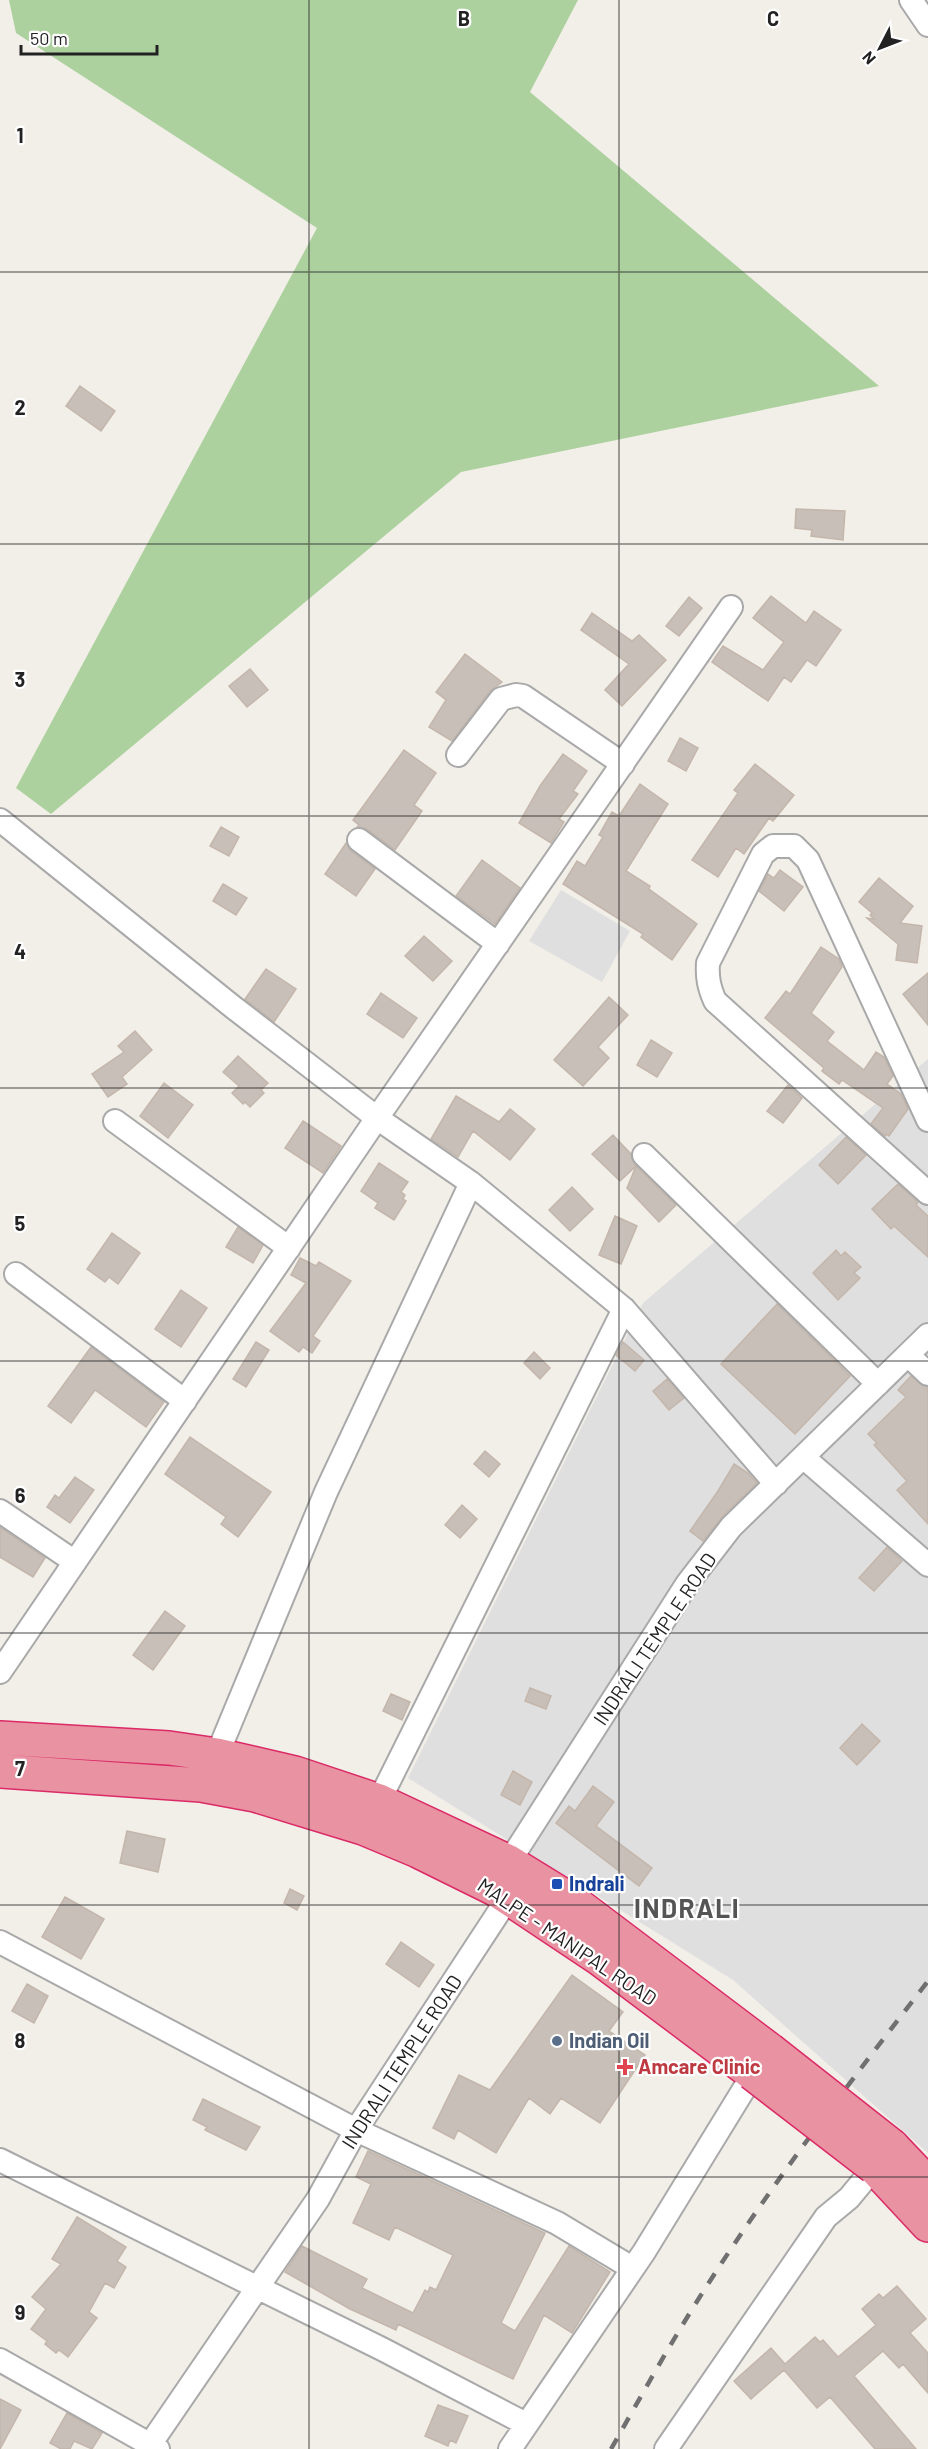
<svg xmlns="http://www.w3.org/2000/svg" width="928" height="2449" font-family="Barlow,sans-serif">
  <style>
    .residential { fill: #e0dfdf }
    .forest { fill: #add19e }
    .building { fill: #c7bfb8; stroke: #c4b6ab; stroke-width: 1.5 }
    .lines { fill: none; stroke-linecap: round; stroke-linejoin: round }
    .minor-casing { stroke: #a9a9a9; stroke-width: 26 }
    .highway-casing { stroke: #dc2a67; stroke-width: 36 }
    .minor { stroke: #fff; stroke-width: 22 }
    .highway { stroke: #e892a2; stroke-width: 33 }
    .rail { stroke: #707070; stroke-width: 4.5; stroke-dasharray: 12 12; stroke-linecap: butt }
    .highway-bridge-casing { stroke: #dc2a67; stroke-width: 36; stroke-linecap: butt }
    .highway-bridge { stroke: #e892a2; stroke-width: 33 }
    .grid { fill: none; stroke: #222; stroke-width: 1.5; stroke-opacity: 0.55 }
    .transit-dot { fill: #1a4fb4; stroke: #fff; stroke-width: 2 }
    .service-dot { fill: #5c6f8a; stroke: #fff; stroke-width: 2 }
    .health-dot { fill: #e0444e; stroke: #fff; stroke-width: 2 }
    .labels { text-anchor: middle; stroke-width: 4.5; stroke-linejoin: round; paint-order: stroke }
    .street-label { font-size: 20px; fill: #222; stroke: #fff }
    .transit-label { font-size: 20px; font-weight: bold; fill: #164399; stroke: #fff; text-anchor: start }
    .service-label { font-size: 20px; font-weight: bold; fill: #4e5e75; stroke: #fff; text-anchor: start }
    .health-label { font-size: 20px; font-weight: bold; fill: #be3a42; stroke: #fff; text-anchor: start }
    .district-label { font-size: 26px; font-weight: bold; letter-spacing: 1.5px; fill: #555; stroke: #fff }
    .grid-label { font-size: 20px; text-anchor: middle; font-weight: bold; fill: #222; stroke: #fff; stroke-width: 4.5; stroke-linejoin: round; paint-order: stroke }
  </style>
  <rect width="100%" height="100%" fill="#f2efe9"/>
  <!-- residential -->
  <path class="residential" d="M561,890L630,931L602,982L529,941Z
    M928,1059V2153L733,1980L408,1778L643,1303Z"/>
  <!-- forest -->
  <path class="forest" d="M9,0H578L530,92L879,386L461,472L51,814L16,788L317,228L16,33Z"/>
  <!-- building -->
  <path class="building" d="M80,386L115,411L101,431L66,406Z
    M796,509L845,511L843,540L811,536L812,530L795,528Z
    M771,596L806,623L814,611L841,630L816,666L807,660L791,682L784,677L768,701L712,662L723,646L763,670L784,642L753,618Z
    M689,597L702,608L679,636L666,626Z
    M592,613L632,641L639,635L666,660L622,706L605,690L629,664L581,630Z
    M465,654L502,682L490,691L452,741L429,727L446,700L436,692Z
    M250,669L268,690L247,707L229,686Z
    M680,738L698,748L686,771L668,761Z
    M404,750L436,773L414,805L422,811L395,850L367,829L357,827L359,825L353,820Z
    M563,754L587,771L573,791L578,794L559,819L564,822L551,843L519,823L540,786Z
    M755,764L794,795L773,821L769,818L744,854L736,848L718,877L692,860L738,793L734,790Z
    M640,784L668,804L626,871L650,886L649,889L697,924L672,960L641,937L643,934L563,884L577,861L585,866L603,837L599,835L612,812L619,816Z
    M221,827L239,837L229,856L210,846Z
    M346,843L351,851L375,869L356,896L325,874Z
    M482,860L520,888L495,924L456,896Z
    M780,870L803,887L784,911L759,891L768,874L774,878Z
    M879,878L913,906L900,923L922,926L917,963L896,960L898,944L867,918L874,919L870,915L872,913L859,902Z
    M223,884L247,898L236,915L213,901Z
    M424,936L452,961L433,981L405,956Z
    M821,947L839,959L842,967L811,1013L834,1032L827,1041L864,1070L876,1052L884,1057L893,1076L887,1084L901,1094L908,1109L889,1136L886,1134L885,1136L871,1124L883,1108L842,1080L839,1084L822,1071L824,1068L765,1018L786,991L790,994Z
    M266,969L296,989L274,1022L245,999Z
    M928,973V1025L903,994Z
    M381,993L417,1018L403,1038L367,1014Z
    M609,997L628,1015L598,1047L609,1058L583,1086L554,1060Z
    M135,1031L152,1050L122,1077L127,1084L108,1097L92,1074L124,1052L118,1046Z
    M651,1040L672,1053L657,1077L637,1065Z
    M238,1056L268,1083L261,1090L264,1093L250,1107L245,1102L243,1104L232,1093L239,1086L223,1072Z
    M164,1083L193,1105L168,1138L140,1116Z
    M788,1085L802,1098L783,1123L767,1111Z
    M456,1096L499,1122L510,1109L535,1129L510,1160L473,1131L458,1157L431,1139Z
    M303,1121L341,1146L323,1173L285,1148Z
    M613,1135L631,1154L636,1166L620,1181L592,1154Z
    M846,1137L866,1155L838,1184L819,1165Z
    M379,1163L408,1182L401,1192L405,1195L403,1199L406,1201L394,1220L375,1208L378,1203L361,1191Z
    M636,1166L676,1205L659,1222L627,1188Z
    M898,1184L918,1202L916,1205L928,1216V1257L894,1226L891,1229L872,1209Z
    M572,1187L593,1209L570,1231L549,1210Z
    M615,1216L637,1226L621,1264L599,1255Z
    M238,1227L263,1245L253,1263L226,1247Z
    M112,1233L140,1253L118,1284L109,1277L105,1282L87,1269Z
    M836,1250L841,1256L845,1252L861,1267L854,1273L860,1278L838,1300L813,1273Z
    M300,1258L316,1266L319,1262L351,1281L313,1336L320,1341L312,1353L303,1347L299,1352L270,1331L306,1283L291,1275Z
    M181,1290L207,1308L181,1347L155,1329Z
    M777,1304L850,1376L795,1434L721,1364Z
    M256,1342L269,1350L246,1387L233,1379Z
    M623,1342L644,1360L635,1371L616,1355Z
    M91,1347L164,1402L146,1427L95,1390L71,1423L48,1406Z
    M534,1352L550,1368L540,1379L524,1363Z
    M911,1376L928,1388V1524L897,1490L907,1481L874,1445L877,1443L868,1434L906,1397L898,1390Z
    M667,1379L684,1398L669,1410L653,1391Z
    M190,1437L271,1492L238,1537L221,1524L226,1517L165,1474Z
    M485,1451L500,1464L489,1477L474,1464Z
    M734,1464L748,1473L757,1483L722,1517L703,1541L690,1531L718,1491Z
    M75,1477L94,1490L70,1523L47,1507L55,1495L59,1498Z
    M462,1505L477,1519L460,1538L445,1525Z
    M0,1527L45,1558L33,1577L0,1557Z
    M887,1547L902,1561L874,1591L859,1578Z
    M165,1611L185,1626L153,1670L133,1655Z
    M530,1688L551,1696L546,1709L525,1701Z
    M391,1694L410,1702L402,1720L383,1711Z
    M862,1724L880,1741L857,1765L840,1748Z
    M513,1771L532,1782L520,1805L501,1795Z
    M593,1786L614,1802L596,1826L652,1868L639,1886L556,1823L569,1806L575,1811Z
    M127,1831L165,1839L158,1872L120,1863Z
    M290,1889L304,1896L297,1910L284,1903Z
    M65,1897L104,1919L81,1959L42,1937Z
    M401,1942L434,1965L419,1987L386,1964Z
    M572,1975L623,2012L609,2031L645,2055L600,2123L561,2098L550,2114L529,2098L496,2153L458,2130L454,2139L433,2128L459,2075L490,2090Z
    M27,1984L48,1996L34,2023L12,2011Z
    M203,2099L260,2127L246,2150L205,2130L207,2127L193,2120Z
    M368,2151L545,2233L501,2323L515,2331L569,2246L610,2272L572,2333L544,2315L513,2379L398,2324L396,2330L350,2309L285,2272L302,2246L367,2279L362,2288L413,2313L425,2290L428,2292L430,2287L436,2290L453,2255L395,2227L389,2240L353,2223L371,2184L356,2177Z
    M77,2217L126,2247L117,2261L126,2267L114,2288L105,2283L89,2312L97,2318L68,2357L59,2350L56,2353L45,2344L47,2341L31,2329L46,2309L32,2297L61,2264L52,2259Z
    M897,2286L926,2319L910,2333L928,2353V2393L903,2364L899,2368L883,2351L854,2376L916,2449H875L830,2397L817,2408L784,2370L751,2399L734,2381L771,2348L785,2364L815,2337L820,2342L823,2340L838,2357L876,2325L862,2309L879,2294L883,2298Z
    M0,2399L21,2410L0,2449Z
    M438,2405L468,2416L456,2443L450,2440L448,2446L425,2436Z
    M67,2413L102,2433L92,2449L74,2441L70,2449H61L50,2443Z"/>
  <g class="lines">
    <!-- minor casing -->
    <g class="minor-casing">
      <path id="minor" d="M911,0L928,25
        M458,755L501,699L516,695L523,696L623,764
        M0,820L233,1007L377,1118L471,1183L624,1309L776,1484
        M359,840L498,944
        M928,1120L808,860L794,846H773L763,854L708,963C707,978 709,987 715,1001L928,1193
        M115,1121L289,1248
        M644,1155L878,1384
        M16,1274L185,1401
        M908,1355L928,1374
        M803,1457L928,1565
        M0,1511L75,1562
        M0,1672L377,1118L731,607
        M217,1755L326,1492L471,1183
        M379,1801L624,1309
        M509,1862L687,1584L731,1527L928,1335
        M0,1942L356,2130L557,2223L632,2268
        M0,2160L382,2349L526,2424
        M0,2360L158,2449
        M147,2449L318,2199L356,2130L508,1898
        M510,2449L644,2252L760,2063
        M666,2449L826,2217L849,2198L883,2157"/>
    </g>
    <!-- highway casing -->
    <g class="highway-casing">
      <path id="highway" d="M0,1738L169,1748L217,1755L295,1773L379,1801L509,1862L574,1902L770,2050
        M0,1771L201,1785L255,1795L363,1828L418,1851L495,1889L600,1959L752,2073
        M892,2146L928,2184
        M874,2167L928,2225"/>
    </g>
    <!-- minor -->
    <use href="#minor" class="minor"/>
    <!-- highway -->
    <use href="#highway" class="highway"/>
    <!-- rail -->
    <path class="rail" d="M611,2449C639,2400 666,2351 696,2303C766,2191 847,2086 928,1981"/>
    <!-- highway-bridge casing -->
    <g class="highway-bridge-casing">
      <path id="highway-bridge" d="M770,2050L892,2146
        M752,2073L874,2167"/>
    </g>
    <!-- highway-bridge -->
    <use href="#highway-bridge" class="highway-bridge"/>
  </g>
  <!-- grid -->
  <path class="grid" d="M309,0V2449M619,0V2449M0,272H928M0,544H928M0,816H928M0,1088H928M0,1361H928M0,1633H928M0,1905H928M0,2177H928"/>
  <!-- markers -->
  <rect class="transit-dot" x="551" y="1878" width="12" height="12" rx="3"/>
  <circle class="service-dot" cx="557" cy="2041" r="6"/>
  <path class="health-dot" d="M622 2058h6v6h6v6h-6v6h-6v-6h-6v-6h6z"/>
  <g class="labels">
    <!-- street labels -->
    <g class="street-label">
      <text transform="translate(655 1639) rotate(-56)" y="7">INDRALI TEMPLE ROAD</text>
      <text transform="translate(567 1942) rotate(34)" y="7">MALPE - MANIPAL ROAD</text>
      <text transform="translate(402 2062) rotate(-57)" y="7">INDRALI TEMPLE ROAD</text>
    </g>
    <!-- transit labels -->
    <g class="transit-label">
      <text x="569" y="1891">Indrali</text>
    </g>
    <!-- service labels -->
    <g class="service-label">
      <text x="569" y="2048">Indian Oil</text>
    </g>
    <!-- health labels -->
    <g class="health-label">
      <text x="638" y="2074">Amcare Clinic</text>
    </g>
    <!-- district labels -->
    <g class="district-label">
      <text x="687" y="1918">INDRALI</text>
    </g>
  </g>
  <g class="grid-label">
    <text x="464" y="26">B</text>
    <text x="773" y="26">C</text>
    <text x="20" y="143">1</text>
    <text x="20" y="415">2</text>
    <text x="20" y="687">3</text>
    <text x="20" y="959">4</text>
    <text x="20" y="1231">5</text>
    <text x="20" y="1503">6</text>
    <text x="20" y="1776">7</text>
    <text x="20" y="2048">8</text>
    <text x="20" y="2320">9</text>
  </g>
  <!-- north arrow -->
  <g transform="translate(880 48) rotate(228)" stroke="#ffffff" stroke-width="4.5" paint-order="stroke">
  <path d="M0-4.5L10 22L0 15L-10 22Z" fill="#222222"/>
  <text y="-9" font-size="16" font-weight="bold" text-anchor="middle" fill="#222222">N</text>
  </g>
  <!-- scale -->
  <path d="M21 45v9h136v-9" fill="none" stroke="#222222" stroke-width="3"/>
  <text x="30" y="45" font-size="18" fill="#222222" stroke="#ffffff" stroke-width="4.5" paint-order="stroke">50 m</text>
</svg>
